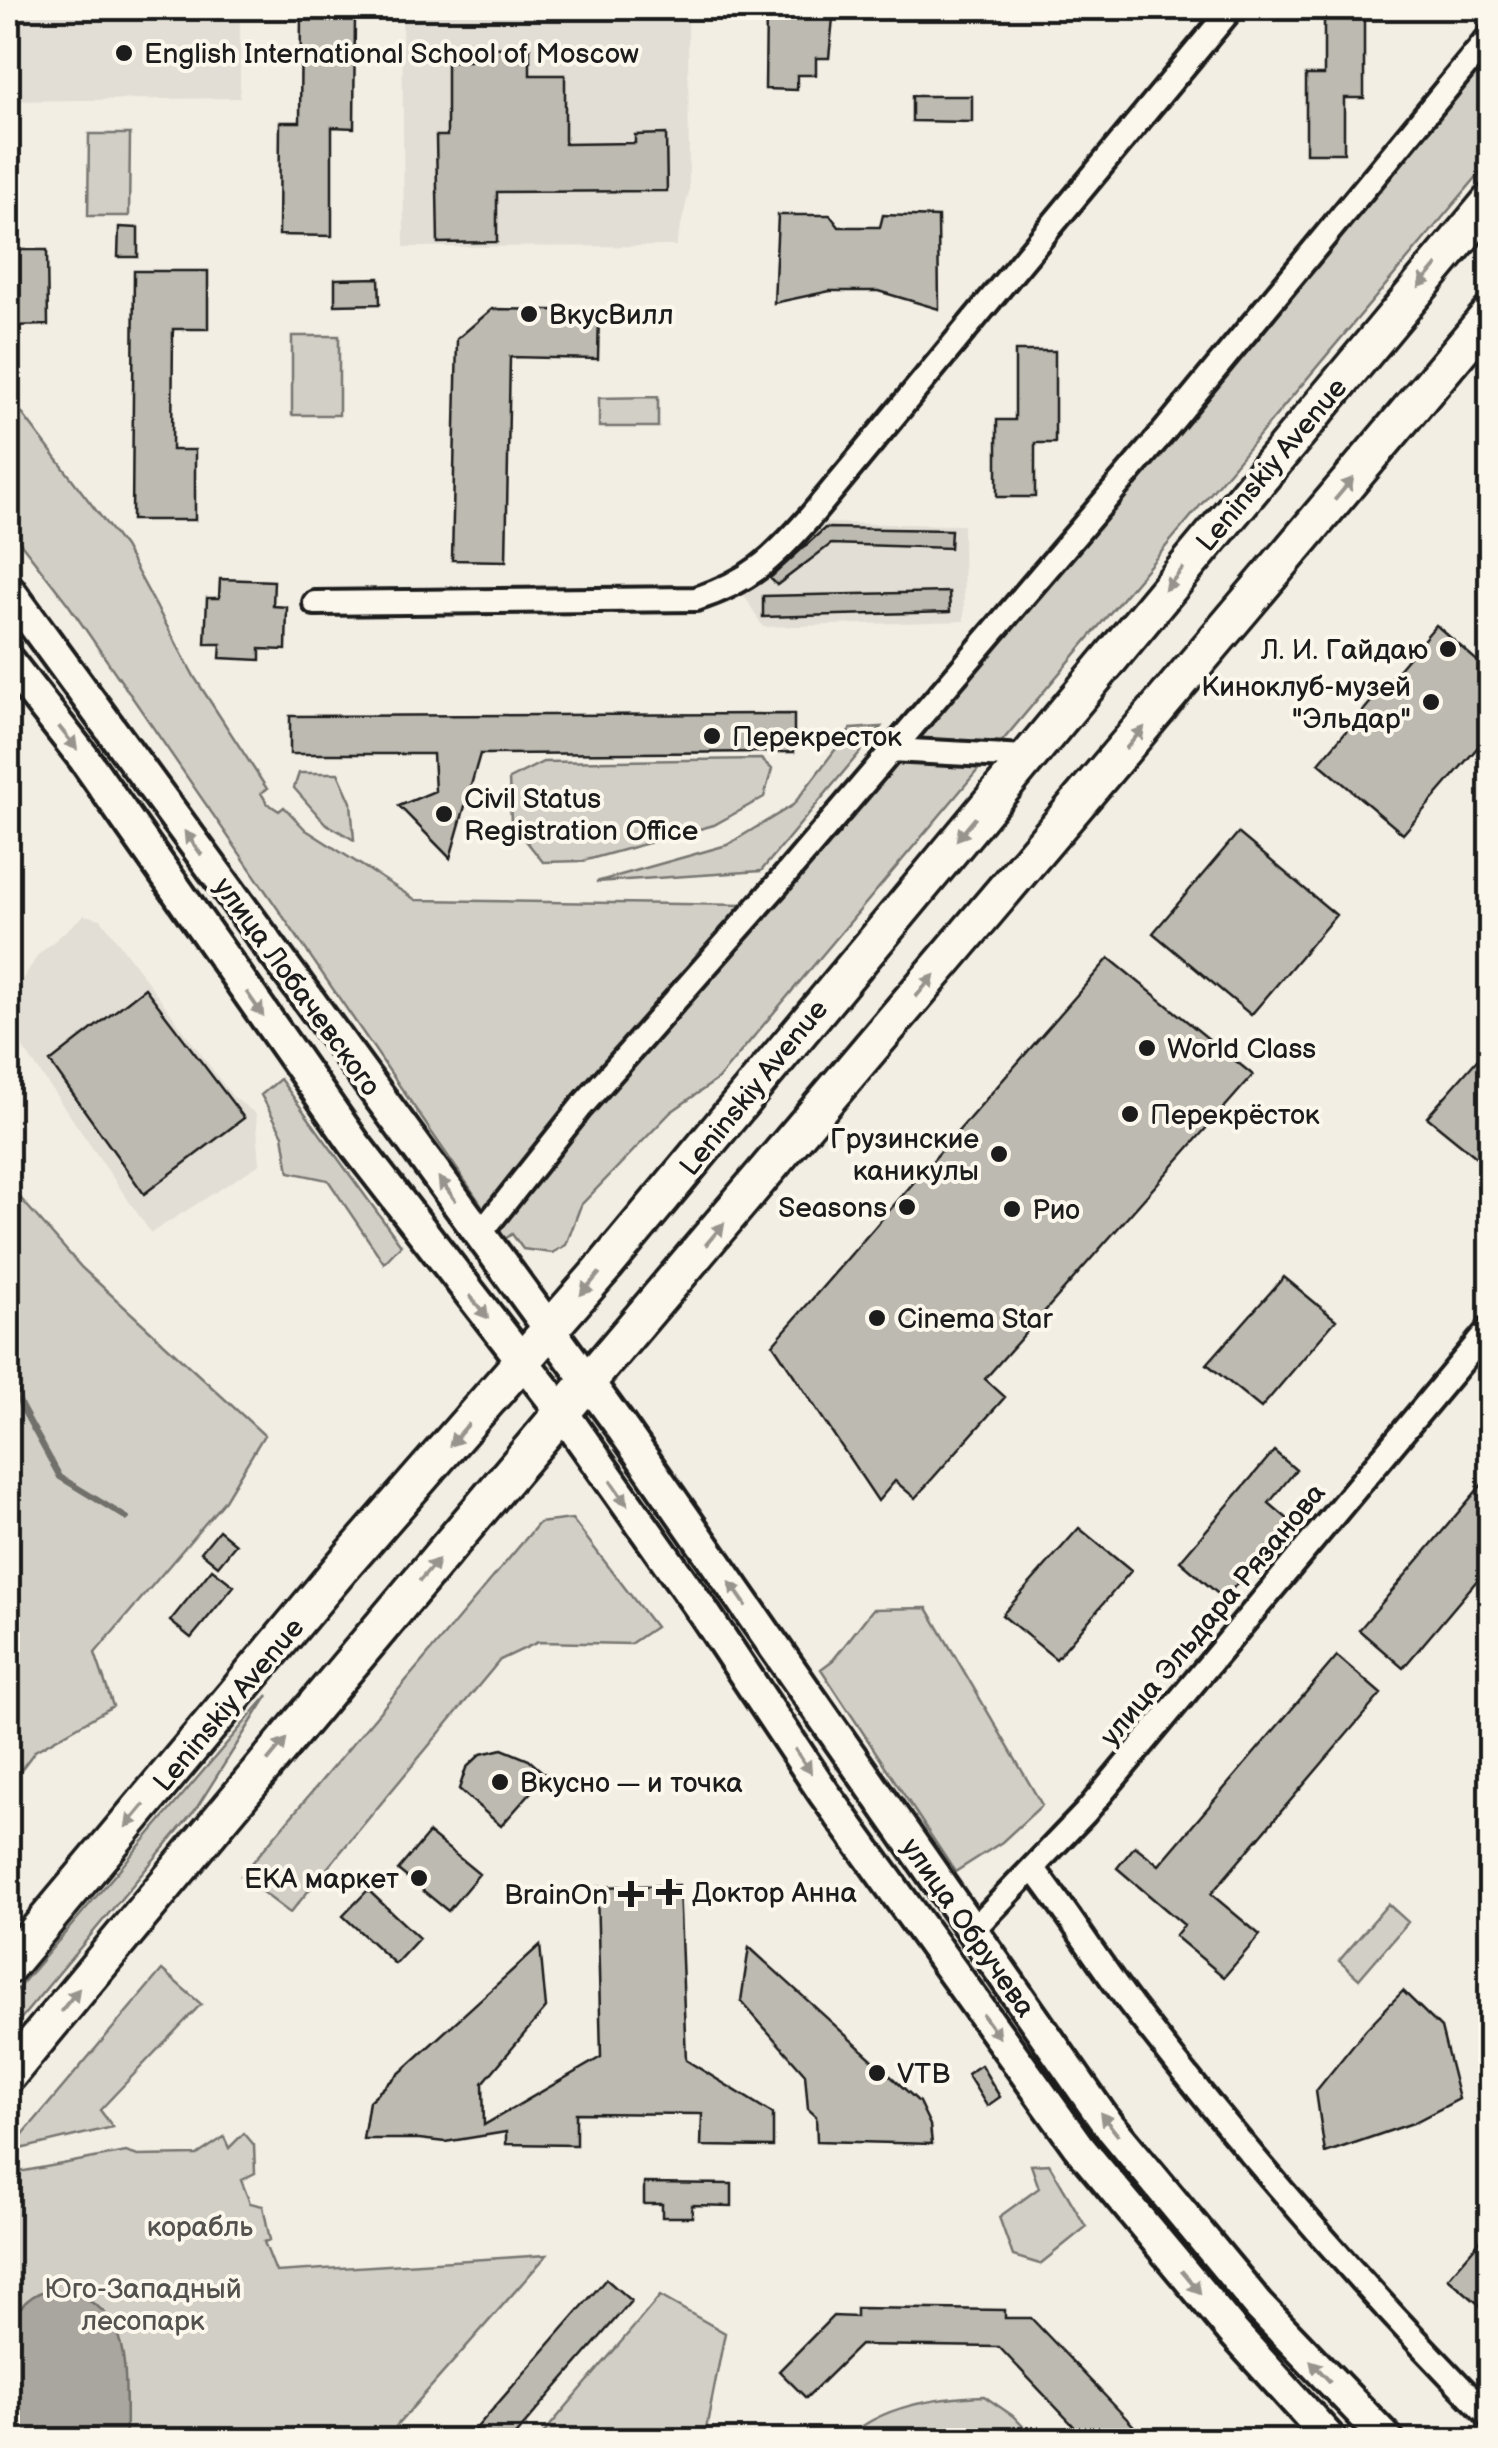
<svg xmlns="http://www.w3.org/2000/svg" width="1498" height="2448" font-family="'Balsamiq Sans',sans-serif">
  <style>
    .built { fill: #e2ded5 }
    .green { fill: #d2cfc6; stroke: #777671; stroke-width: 2.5 }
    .water { fill: #a9a6a0; stroke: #716f6b; stroke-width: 2.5 }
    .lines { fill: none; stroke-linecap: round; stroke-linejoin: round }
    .stream { stroke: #716f6b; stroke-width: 6 }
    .building { fill: #bdbab1; stroke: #1c1c1c; stroke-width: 2.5 }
    .street-casing { stroke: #1c1c1c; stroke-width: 30 }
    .secondary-casing { stroke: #1c1c1c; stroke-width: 38 }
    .primary-casing { stroke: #1c1c1c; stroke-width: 42 }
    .street { stroke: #fbf7ec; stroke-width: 22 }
    .secondary { stroke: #fbf7ec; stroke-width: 30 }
    .primary { stroke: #fbf7ec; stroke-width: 35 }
    .oneway { fill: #97948e }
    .poi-dot { fill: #1c1c1c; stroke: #fbf7ec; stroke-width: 4 }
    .labels { text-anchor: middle; stroke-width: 8; stroke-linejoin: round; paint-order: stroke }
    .poi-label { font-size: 28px; fill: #1c1c1c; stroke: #fbf7ec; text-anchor: start }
    .street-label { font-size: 28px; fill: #1c1c1c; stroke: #fbf7ec }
    .park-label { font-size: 28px; fill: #53524f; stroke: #fbf7ec }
  </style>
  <rect width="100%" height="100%" fill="#f2eee4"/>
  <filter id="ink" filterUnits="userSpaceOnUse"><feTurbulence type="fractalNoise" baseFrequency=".01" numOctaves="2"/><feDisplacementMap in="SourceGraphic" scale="20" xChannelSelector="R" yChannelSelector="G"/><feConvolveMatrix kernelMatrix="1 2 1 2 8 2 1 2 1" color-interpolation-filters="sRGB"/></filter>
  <g filter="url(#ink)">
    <!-- built -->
    <path class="built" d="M8,8H240V98L8,101Z
      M402,8H688L689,192L676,246L404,247Z
      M820,523L963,525L964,621L763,627L741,590Z
      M84,915L101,919L232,1096L256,1114L260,1164L151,1233L8,1026V1002L38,955Z"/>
    <!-- green -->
    <path class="green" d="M1490,52V161L718,1079L671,1112L581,1205L566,1245L552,1253L523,1249L512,1234L505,1239L68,604L8,527V395L124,547L195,678L267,789L261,793L267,803L279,811L284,807L306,830L416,900L746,905Z
      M89,134H130L129,216H88Z
      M292,336H339V415H292Z
      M658,397V427H599V398Z
      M881,727L761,871L596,882L727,845L793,805L851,729Z
      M761,759L772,769L764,797L714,825L583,861L543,862L511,822L509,779L543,762Z
      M299,773H338L351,802L354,840L325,823L294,788Z
      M280,1079L401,1245L384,1263L328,1180L289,1172L283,1135L261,1095Z
      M8,1184L82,1268L264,1435L225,1500L95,1653L113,1706L35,1751L8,1787Z
      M572,1519L655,1627L630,1644L538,1642L500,1660L290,1913L241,1876L539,1523Z
      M927,1608L1042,1805L1002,1842L955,1872L821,1669L833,1660L873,1609Z
      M268,1695L196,1809L8,2034V2000Z
      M1388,1904L1408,1922L1359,1979L1339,1961Z
      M162,1970L201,2004L100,2110L113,2127L8,2152Z
      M244,2133L254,2145L255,2173L241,2180L250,2203L263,2206L270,2240L264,2242L276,2272L547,2255L384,2440H8V2174L126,2152L138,2156L197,2155L224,2137L229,2148Z
      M1049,2164L1086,2227L1040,2264L1013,2256L999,2217L1039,2188L1031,2165Z
      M660,2296L725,2333L704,2439L538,2440Z
      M984,2396L1013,2416L1036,2440H845C881,2405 936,2398 984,2396Z"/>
    <!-- water -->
    <path class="water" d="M44,2291C138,2292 124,2371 126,2440H8C7,2417 2,2348 8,2330C14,2312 28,2296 44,2291Z"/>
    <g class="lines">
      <!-- stream -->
      <path class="stream" d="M8,1368L21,1406L60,1477L127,1518"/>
    </g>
    <!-- building -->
    <path class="building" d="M766,8H834L829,58H816V75H797V90L765,89Z
      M1324,8H1364V98H1344V153H1306V75H1324Z
      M301,13L355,14L354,128L332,127V236L279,235L280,122H300Z
      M530,47V75H565V144L635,143V135L666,134L667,191L497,192V242L438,243L436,136H447V61H470L487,48Z
      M912,96H972V122L912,121Z
      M778,215H830L839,227H880L883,215L938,217L939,309L878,291H830L774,303Z
      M119,227L138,228V257H118Z
      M10,250H47L48,325L10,326Z
      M134,271H208V329H173L172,450H195V520H132Z
      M379,278L380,304L335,305V279Z
      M492,309L599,311L598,359L510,357L506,561L452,560L457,339Z
      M1015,351H1055V443H1035V497H997V420H1015Z
      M825,528L951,530L950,548L831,544L777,585L770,578Z
      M220,579L274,581L273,606L287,607L286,650L260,649V660L220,658L221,644H205L207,598H219Z
      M949,592L950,612L763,617V596Z
      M1436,625L1490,672V733L1403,834L1319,763Z
      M794,714V752L480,754L450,858L399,806L435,791L433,754H290V716Z
      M1238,833L1336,915L1251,1015L1153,933Z
      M1109,958L1253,1075L985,1379L1005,1397L915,1498L895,1481L878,1501L773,1344Z
      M145,988L244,1118L144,1194L50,1062Z
      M1490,1045V1149L1480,1160L1427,1117Z
      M1284,1277L1336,1320L1261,1408L1207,1364Z
      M1274,1451L1296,1470L1269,1503L1290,1521L1224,1599L1180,1561Z
      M1490,1475V1565L1403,1668L1359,1630Z
      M1079,1528L1131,1571L1056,1659L1002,1615Z
      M219,1530L236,1544L218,1566L201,1552Z
      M212,1569L234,1586L191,1638L170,1621Z
      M1337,1656L1381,1694L1211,1894L1260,1935L1224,1977L1175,1936L1184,1925L1117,1868L1135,1846L1159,1865Z
      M502,1749L529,1760L546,1775L501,1826L459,1789L466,1768L481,1754Z
      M429,1833L479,1874L448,1911L398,1870Z
      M679,1885L686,2060L773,2114V2147L701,2146L702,2114L576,2113V2145L506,2144V2132L445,2142L419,2139H363L369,2101L540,1945L546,2008L483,2083L484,2125L601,2057L597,1887Z
      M368,1890L419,1938L395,1964L343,1916Z
      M749,1947L919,2102L930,2125L932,2144L817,2141L816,2116L808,2109L805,2074L741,2001Z
      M1403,1991L1441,2028L1459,2099L1413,2123L1325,2153L1316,2091L1366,2029Z
      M981,2065L1000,2097L987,2106L967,2074Z
      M644,2183L732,2184V2206L692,2205V2217H662V2204H644Z
      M1490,2229V2314L1448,2278Z
      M606,2279L631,2301L511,2440H466Z
      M856,2308L1005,2310V2318H1031L1147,2440H1087L999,2347L860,2345L806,2398L779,2371L833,2316L856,2317Z"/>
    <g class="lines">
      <!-- street casing -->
      <g class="street-casing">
        <path id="street" d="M315,603L696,599C749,582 773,559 810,517L1232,8
          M891,750L1026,757
          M480,1234L581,1107L777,885L1166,429L1490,36
          M1033,1868C1069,1914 1099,1964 1135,2010C1245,2152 1364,2289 1490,2417
          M971,1932L1085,1813L1490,1328"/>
      </g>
      <!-- secondary casing -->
      <g class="secondary-casing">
        <path id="secondary" d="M8,589L619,1424L1103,2118L1259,2306L1388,2440
          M8,661L83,757L356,1146L563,1413L704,1613L824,1793L1078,2146L1235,2334L1331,2440"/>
      </g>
      <!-- primary casing -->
      <g class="primary-casing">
        <path id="primary" d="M8,1966L341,1568L605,1266L1490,202
          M8,2075C496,1483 998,902 1490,314"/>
      </g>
      <!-- street -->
      <use href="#street" class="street"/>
      <!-- secondary -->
      <use href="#secondary" class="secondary"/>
      <!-- primary -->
      <use href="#primary" class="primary"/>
    </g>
    <!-- one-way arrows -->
    <defs><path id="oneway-solid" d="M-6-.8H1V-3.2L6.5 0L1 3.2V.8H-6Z" transform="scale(2.5)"/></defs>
    <g class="oneway">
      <use href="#oneway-solid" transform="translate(1428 276) rotate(130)"/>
      <use href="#oneway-solid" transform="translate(1344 489) rotate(-50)"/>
      <use href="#oneway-solid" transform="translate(1174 579) rotate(130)"/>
      <use href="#oneway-solid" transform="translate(68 738) rotate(52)"/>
      <use href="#oneway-solid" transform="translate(1135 738) rotate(-50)"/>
      <use href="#oneway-solid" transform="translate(966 829) rotate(130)"/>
      <use href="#oneway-solid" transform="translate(193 843) rotate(-126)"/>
      <use href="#oneway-solid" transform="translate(925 986) rotate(-50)"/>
      <use href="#oneway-solid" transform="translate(255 1004) rotate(55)"/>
      <use href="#oneway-solid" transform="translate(447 1189) rotate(-126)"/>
      <use href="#oneway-solid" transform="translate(715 1234) rotate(-50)"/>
      <use href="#oneway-solid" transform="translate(590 1284) rotate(131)"/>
      <use href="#oneway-solid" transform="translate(479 1307) rotate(51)"/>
      <use href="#oneway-solid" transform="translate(459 1435) rotate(131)"/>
      <use href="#oneway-solid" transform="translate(619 1493) rotate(55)"/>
      <use href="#oneway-solid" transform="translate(429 1570) rotate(-49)"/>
      <use href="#oneway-solid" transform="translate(738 1594) rotate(-125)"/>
      <use href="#oneway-solid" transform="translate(277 1750) rotate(-50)"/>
      <use href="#oneway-solid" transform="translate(803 1761) rotate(56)"/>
      <use href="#oneway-solid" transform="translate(135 1816) rotate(130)"/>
      <use href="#oneway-solid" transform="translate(70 2000) rotate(-51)"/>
      <use href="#oneway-solid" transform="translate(991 2026) rotate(54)"/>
      <use href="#oneway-solid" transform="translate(1109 2124) rotate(-128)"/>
      <use href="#oneway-solid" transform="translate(1191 2282) rotate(50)"/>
      <use href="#oneway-solid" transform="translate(1320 2371) rotate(-133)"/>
    </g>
  </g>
  <!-- markers -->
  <g class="poi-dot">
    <circle cx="124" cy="53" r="10"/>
    <circle cx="529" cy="314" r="10"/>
    <circle cx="1448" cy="649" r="10"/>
    <circle cx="1431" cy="702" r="10"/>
    <circle cx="712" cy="736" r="10"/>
    <circle cx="444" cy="814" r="10"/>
    <circle cx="1147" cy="1048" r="10"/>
    <circle cx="1130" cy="1114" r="10"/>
    <circle cx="999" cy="1154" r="10"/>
    <circle cx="907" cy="1207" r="10"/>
    <circle cx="1012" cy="1209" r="10"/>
    <circle cx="877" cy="1318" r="10"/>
    <circle cx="500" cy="1782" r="10"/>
    <circle cx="419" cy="1878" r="10"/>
    <path d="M664 1877h10v10h10v10h-10v10h-10v-10h-10v-10h10z"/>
    <path d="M626 1879h10v10h10v10h-10v10h-10v-10h-10v-10h10z"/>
    <circle cx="877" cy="2073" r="10"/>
  </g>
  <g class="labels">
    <!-- poi labels -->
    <g class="poi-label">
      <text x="144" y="63">English International School of Moscow</text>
      <text x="549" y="324">ВкусВилл</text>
      <text x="1428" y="659" text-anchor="end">Л. И. Гайдаю</text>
      <text x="1411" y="696" text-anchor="end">Киноклуб-музей<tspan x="1411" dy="32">"Эльдар"</tspan></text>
      <text x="732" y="746">Перекресток</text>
      <text x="464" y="808">Civil Status<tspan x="464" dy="32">Registration Office</tspan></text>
      <text x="1167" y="1058">World Class</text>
      <text x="1150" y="1124">Перекрёсток</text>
      <text x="979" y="1148" text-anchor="end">Грузинские<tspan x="979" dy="32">каникулы</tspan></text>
      <text x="887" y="1217" text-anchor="end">Seasons</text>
      <text x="1032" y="1219">Рио</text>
      <text x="897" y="1328">Cinema Star</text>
      <text x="520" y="1792">Вкусно — и точка</text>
      <text x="399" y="1888" text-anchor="end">ЕКА маркет</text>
      <text x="692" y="1902">Доктор Анна</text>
      <text x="608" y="1904" text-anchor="end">BrainOn</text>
      <text x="897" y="2083">VTB</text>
    </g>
    <!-- street labels -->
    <g class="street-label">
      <text transform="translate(1271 464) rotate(-50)" y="10">Leninskiy Avenue</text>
      <text transform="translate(298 986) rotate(54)" y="10">улица Лобачевского</text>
      <text transform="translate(753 1087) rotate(-51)" y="10">Leninskiy Avenue</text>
      <text transform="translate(1212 1614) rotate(-50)" y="10">улица Эльдара Рязанова</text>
      <text transform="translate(228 1704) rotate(-50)" y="10">Leninskiy Avenue</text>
      <text transform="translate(969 1927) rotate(55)" y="10">улица Обручева</text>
    </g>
    <!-- park labels -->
    <g class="park-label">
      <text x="200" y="2236">корабль</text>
      <text x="143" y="2298">Юго-Западный<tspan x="143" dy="32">лесопарк</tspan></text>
    </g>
  </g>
  <!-- margin -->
  <rect width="1498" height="2448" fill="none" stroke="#fbf7ec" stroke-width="40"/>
  <rect x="20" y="20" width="1458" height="2408" fill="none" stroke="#1c1c1c" stroke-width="4" filter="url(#ink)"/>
</svg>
